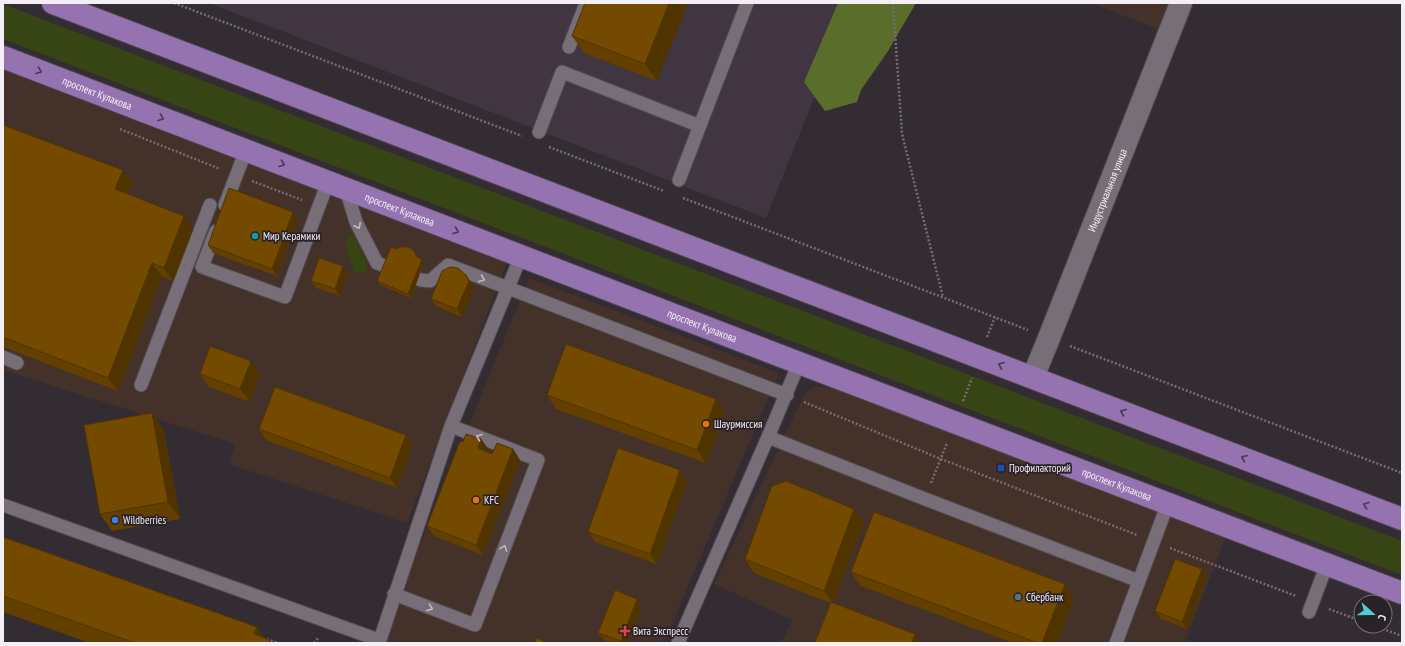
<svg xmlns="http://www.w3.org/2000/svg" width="1405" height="646" font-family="'PT Sans Narrow',sans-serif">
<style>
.commercial{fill:#443129}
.built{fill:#413541}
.green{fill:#374413}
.forest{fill:#5b6d2a}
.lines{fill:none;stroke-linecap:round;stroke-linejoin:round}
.service-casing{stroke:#4f494f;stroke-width:15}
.minor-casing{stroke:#4f494f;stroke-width:24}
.primary-casing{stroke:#4f494f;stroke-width:24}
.path{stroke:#736d73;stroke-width:2.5;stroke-dasharray:2 2;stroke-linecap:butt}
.service{stroke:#776e77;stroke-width:13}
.minor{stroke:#776e77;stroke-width:22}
.primary{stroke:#9473b0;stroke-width:22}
.wall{fill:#634000}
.shaded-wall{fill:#503400}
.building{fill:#734a00;stroke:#503400}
.oneway{stroke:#493a52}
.oneway2{stroke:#c2bbc2}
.culture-dot{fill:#0f9aa8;stroke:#292229;stroke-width:1.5}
.food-dot{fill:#e8710a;stroke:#292229;stroke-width:1.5}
.transit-dot{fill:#1a4fb4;stroke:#292229;stroke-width:1.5}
.shop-dot{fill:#3f7fe0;stroke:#292229;stroke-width:1.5}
.service-dot{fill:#5c6f8a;stroke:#292229;stroke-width:1.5}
.health-dot{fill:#e0444e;stroke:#292229;stroke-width:1.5}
.labels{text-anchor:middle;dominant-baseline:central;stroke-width:3.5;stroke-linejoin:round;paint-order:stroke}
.street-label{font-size:11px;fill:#f4eff4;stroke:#292229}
.poi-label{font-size:11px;fill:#f4eff4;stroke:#292229;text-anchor:start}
</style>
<rect width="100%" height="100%" fill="#332c33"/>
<path class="commercial" d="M1091,3H1168L1158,29Z
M3,67L509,257L407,523L229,464L235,444L3,370Z
M529,278L779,373L664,643H383L391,616Z
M815,387H829L1226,536L1185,643H781L792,620L714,584L805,393Z"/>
<path class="built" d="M209,3H852L766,218Z"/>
<path class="green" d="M3,4L1402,541V575L3,39Z
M350,235H354L368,267L366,272L362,274L354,272L345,246L347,237Z"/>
<path class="forest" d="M838,3H916L888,51L861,90L857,102L825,111L804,82Z"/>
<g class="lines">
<defs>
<path id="service" d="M569,47L586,3
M539,132L562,72L700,126
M679,180L747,3
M346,189L356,222L377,263L421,280L430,281L448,265L787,395
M225,205L246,150
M216,231L202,267L285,297L328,182
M3,357L17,363
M141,385L210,205
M768,437L925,499L1139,581
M3,505L379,640
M394,594L475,625L538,460L451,426
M1309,612L1327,564
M379,643L451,426L521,256
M678,643L768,437L799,363
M1116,643L1168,503"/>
<g id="minor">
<path id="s1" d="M1033,377L1049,338L1181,3"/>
</g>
<g id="primary">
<path d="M53,3L1402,519"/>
<path id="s2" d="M3,57L799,363L1402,593"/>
</g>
</defs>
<use href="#service" class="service-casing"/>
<use href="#minor" class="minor-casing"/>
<use href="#primary" class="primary-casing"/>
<path class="path" d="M174,3L522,136
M893,3L902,134L943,297
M120,129L220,169
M549,147L664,191
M252,181L302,200
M683,198L1028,330
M987,337L995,317
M1070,346L1402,473
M963,401L972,378
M804,402L941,459L1137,535
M931,483L947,443
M1170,548L1296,596
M1329,609L1361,621
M1375,626L1402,636
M267,639L278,643
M314,643L319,637"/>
<use href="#service" class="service"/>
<use href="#minor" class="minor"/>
<use href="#primary" class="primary"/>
</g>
<path class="wall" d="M585,3H688L657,81L584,53L572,36Z
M3,125L132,184L128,194L193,229L173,281L162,276L118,391L3,347Z
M293,212L298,219L277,276L213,253L208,245Z
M414,251L418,257L422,259L424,262L411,298L380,285L377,281Z
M348,273L340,296L316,288L311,281Z
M471,282L474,288L462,317L436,306L431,299Z
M251,361L260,374L250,402L209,387L200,374Z
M547,395L725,412L706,463L556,409Z
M259,429L413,445L397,488L266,440Z
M164,430L180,519L112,531L100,514Z
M481,439L489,450L488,452L492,454L513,449L520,460L483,555L434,536L427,526L463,442Z
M680,470L687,481L657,564L595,542L588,532Z
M854,509L864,522L833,603L915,634L921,643H815L830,603L754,573L745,559Z
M3,537L257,627L264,638L272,643H90L3,612Z
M851,572L1074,598L1057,643H1013L861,586Z
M1207,577L1187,629L1160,618L1155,611Z
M642,606L628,643H611L604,640L598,633Z"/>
<path class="shaded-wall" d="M669,3H688L657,81L645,64Z
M123,170L132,184L125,203L115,189Z
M293,212L298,219L277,276L272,269Z
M184,216L193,229L173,281L164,268Z
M422,259L424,262L411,298L408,294Z
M152,263L162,276L118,391L108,378Z
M343,266L348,273L340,296L335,289Z
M466,275L471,282L474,288L462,317L457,309Z
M251,361L260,374L250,402L240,389Z
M716,399L725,412L706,463L697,450Z
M152,413L164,430L180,519L168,502Z
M406,435L413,445L397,488L390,478Z
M481,439L489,450L485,459L478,448Z
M513,449L520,460L483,555L476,545Z
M680,470L687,481L657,564L650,554Z
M854,509L864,522L833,604L824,591Z
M1202,569L1207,577L1187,629L1182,622Z
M1065,584L1074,598L1057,643H1042Z
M637,599L642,606L628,643H622L621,641Z
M257,627L268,643L254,634Z
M915,634L921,643H912Z"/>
<path class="building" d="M585,3H669L645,64L572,36Z
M3,125L123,170L115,189L184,216L164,268L152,263L108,378L3,337Z
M229,188L293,212L272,269L208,245Z
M391,247L397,249L400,247H409L414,251L417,257L422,259L408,294L377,281Z
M319,258L343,266L335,289L311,281Z
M450,267L458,268L466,275L469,281L457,309L431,299L442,271Z
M566,344L716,399L697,450L547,395Z
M210,346L251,361L240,389L200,374Z
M275,387L406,435L390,478L259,429Z
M152,413L168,502L100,514L84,425Z
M466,434L481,439L478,448L492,454L497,443L513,449L476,545L427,526L460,441L463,442Z
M618,448L680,470L650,554L588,532Z
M786,481L854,509L824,591L745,559L772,486Z
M874,512L1065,584L1042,643H1038L851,572Z
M3,537L257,627L254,634L270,640L268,643H135L3,596Z
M1175,559L1202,569L1182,622L1155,611Z
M615,590L637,599L621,641L598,633Z
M831,602L915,634L912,643H815Z
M537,638L547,643H534Z"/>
<defs><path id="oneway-chevron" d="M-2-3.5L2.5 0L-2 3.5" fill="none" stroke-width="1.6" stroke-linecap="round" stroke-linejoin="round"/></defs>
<g class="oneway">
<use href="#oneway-chevron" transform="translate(39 71) rotate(21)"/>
<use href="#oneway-chevron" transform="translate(161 118) rotate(21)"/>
<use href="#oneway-chevron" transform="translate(282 164) rotate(21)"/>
<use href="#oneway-chevron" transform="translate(456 231) rotate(21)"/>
<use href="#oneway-chevron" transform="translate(1001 365) rotate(-159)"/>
<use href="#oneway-chevron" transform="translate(1123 412) rotate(-159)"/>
<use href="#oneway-chevron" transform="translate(1244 458) rotate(-159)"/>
<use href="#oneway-chevron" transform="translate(1366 505) rotate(-159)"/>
</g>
<g class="oneway2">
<use href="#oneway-chevron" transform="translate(358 226) rotate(64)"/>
<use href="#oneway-chevron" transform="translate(482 279) rotate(22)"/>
<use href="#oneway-chevron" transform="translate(479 437) rotate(-159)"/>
<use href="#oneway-chevron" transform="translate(504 548) rotate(-69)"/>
<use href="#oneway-chevron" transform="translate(430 608) rotate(21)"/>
</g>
<circle class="culture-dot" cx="255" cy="236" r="4"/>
<g class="food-dot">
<circle cx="706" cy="424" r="4"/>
<circle cx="476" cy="500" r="4"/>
</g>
<rect class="transit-dot" x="997" y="464" width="8" height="8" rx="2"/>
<circle class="shop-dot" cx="115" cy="520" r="4"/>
<circle class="service-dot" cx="1018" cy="597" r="4"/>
<path class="health-dot" d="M623 625h4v4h4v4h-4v4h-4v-4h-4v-4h4z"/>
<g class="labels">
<g class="street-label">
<text stroke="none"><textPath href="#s2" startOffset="101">проспект Кулакова</textPath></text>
<text stroke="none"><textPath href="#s1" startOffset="201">Индустриальная улица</textPath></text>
<text stroke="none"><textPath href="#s2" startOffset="425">проспект Кулакова</textPath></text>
<text stroke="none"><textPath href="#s2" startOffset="749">проспект Кулакова</textPath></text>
<text stroke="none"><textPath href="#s2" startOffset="1193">проспект Кулакова</textPath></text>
</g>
<g class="poi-label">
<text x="263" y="236">Мир Керамики</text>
<text x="714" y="424">Шаурмиссия</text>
<text x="1009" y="468">Профилакторий</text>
<text x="484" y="500">KFC</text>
<text x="123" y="520">Wildberries</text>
<text x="1026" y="597">Сбербанк</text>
<text x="633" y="631">Вита Экспресс</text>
</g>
</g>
<rect width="1405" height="646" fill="none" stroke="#f4eff4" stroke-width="8"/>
<g transform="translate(1373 614) rotate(111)"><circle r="19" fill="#292229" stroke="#7a747a"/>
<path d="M0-3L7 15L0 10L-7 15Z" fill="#51ccd3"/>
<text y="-6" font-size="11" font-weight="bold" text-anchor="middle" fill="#f4eff4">С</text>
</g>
</svg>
